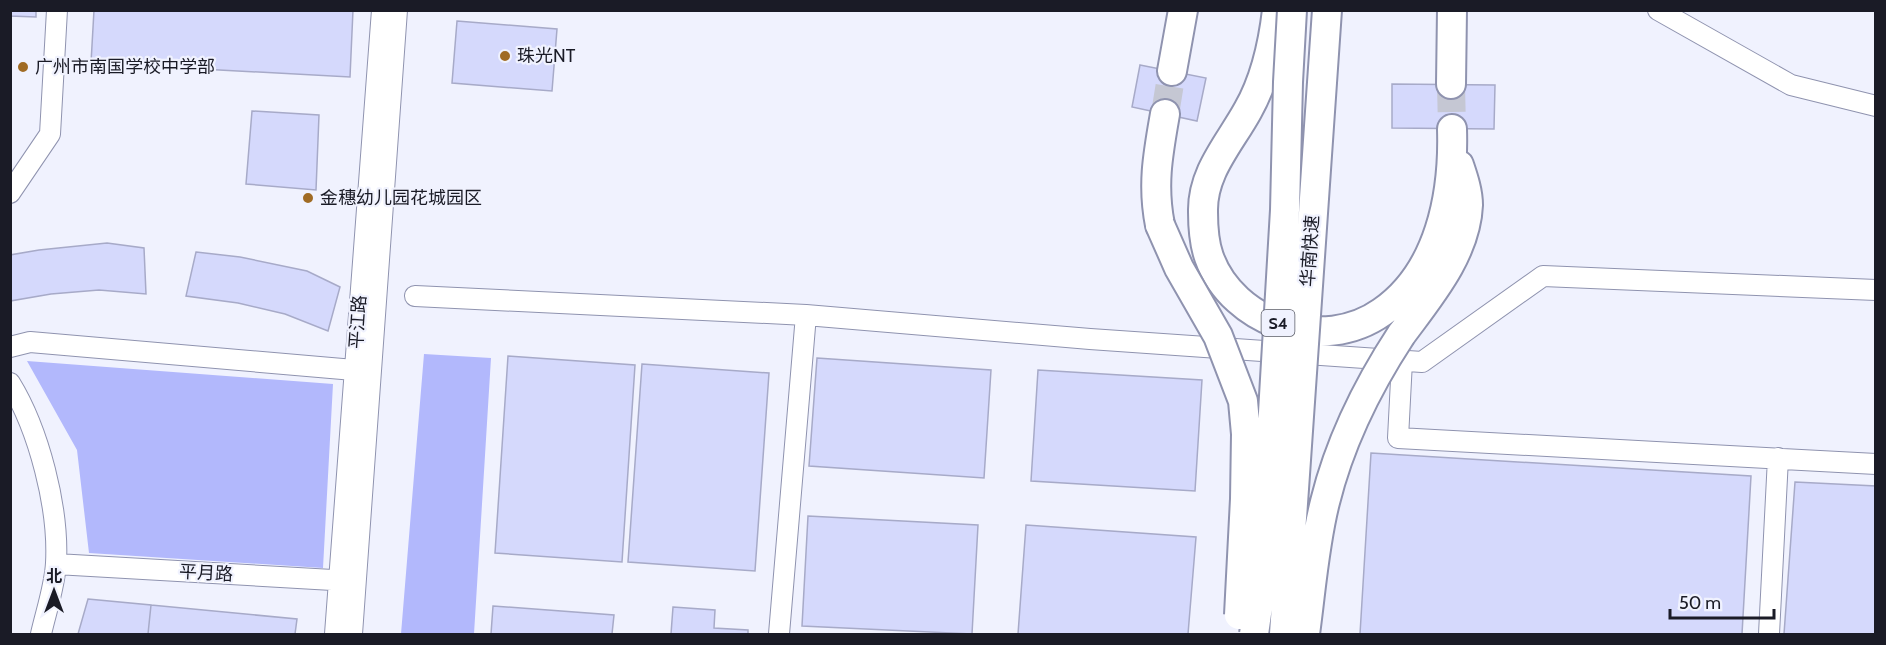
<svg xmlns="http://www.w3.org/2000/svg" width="1886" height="645" font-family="Cabin,'Noto Sans SC',sans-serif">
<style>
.green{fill:#b2b8fc}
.building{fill:#d5d9fc;stroke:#a7aac8;stroke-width:1.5}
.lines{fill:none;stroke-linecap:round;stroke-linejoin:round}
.highway-tunnel{stroke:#c5c7d3;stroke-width:28;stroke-dasharray:28 14;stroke-linecap:butt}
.minor-casing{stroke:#8f93af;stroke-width:22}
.highway-casing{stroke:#8f93af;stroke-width:32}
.minor{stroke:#fff;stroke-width:20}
.highway{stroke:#fff;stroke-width:28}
.highway-bridge-casing{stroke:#8f93af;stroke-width:32;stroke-linecap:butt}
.highway-bridge{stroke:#fff;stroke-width:28}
.poi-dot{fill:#a06b24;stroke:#f0f2fe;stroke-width:2}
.labels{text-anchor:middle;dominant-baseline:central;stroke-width:4.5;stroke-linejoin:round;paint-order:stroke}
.shield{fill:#f0f2fe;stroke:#5a5c67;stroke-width:1.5}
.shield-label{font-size:16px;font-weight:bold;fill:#1a1b26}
.poi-label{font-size:18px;fill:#1a1b26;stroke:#f0f2fe;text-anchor:start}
.street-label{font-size:18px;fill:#1a1b26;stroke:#f0f2fe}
</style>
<rect width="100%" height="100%" fill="#f0f2fe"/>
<path class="green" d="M424,354L491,358L474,634H401Z
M27,361L333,384L323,568L89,553L77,450Z"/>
<path class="building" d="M10,10H36V17L10,16Z
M94,10H353L350,77L91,63Z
M457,21L557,29L552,91L452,83Z
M1140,65L1206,78L1197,121L1132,107Z
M1392,84L1495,85L1494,129L1392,128Z
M252,111L319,115L316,190L246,184Z
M107,243L144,248L146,294L99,290L51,294L10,301V255L39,250Z
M196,252L240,257L307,271L340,287L328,331L285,314L238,303L186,296Z
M508,356L635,365L622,562L495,553Z
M817,358L991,370L984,478L809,466Z
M642,364L769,373L755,571L628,562Z
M1038,370L1202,380L1195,491L1031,481Z
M1371,453L1751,476L1742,634H1360Z
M1795,482L1876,486V634H1784Z
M808,516L978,525L972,634L802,626Z
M1026,525L1196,537L1188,634H1018Z
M88,599L151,605L148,634H78Z
M151,605L297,619L295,634H148Z
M493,606L614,615L612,634H491Z
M673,607L715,610L714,628L748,630V634H671Z"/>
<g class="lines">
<path class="highway-tunnel" d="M1451,84L1452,129
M1165,114L1172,71"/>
<defs>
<path id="minor" d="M1658,10L1791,85L1876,106
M10,193L50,134L57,10
M415,296L806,315L1090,339L1422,362L1543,276L1876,290
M10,347L30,342L354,370
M1402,361L1398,438L1876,464
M10,383C39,430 59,508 56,563C55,585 46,612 41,634
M56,564L350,581
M335,634L382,10
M352,634L397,10
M779,634L806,315
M1769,634L1778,458"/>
<path id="highway" d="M1277,10C1273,45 1265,80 1248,110C1230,143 1202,172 1203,212C1203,226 1204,243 1209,257C1233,324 1323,354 1382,312C1440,272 1454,194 1452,129
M1172,71L1183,10
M1451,84L1452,10
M1160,225C1152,185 1158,154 1165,114
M1401,335C1429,297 1466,254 1468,205C1468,191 1463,177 1459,165"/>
</defs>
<use href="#minor" class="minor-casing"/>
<use href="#highway" class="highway-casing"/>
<use href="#minor" class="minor"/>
<use href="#highway" class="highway"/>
<defs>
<path id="highway-bridge" d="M1160,225L1179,268L1218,336L1243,401L1246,434L1245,499L1239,615
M1254,634L1264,565L1285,210L1288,82L1292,10
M1284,634L1327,10
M1305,634C1311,591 1314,545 1325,502C1340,441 1367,387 1401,335"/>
</defs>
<use href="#highway-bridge" class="highway-bridge-casing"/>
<use href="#highway-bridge" class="highway-bridge"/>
</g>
<g class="poi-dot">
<circle cx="505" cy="56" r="6"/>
<circle cx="23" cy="67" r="6"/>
<circle cx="308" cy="198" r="6"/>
</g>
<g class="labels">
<rect class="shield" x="1261.5" y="310" width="33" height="26" rx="4.5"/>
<g class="shield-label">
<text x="1278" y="323">S4</text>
</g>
<g class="poi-label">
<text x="517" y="56">珠光NT</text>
<text x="35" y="67">广州市南国学校中学部</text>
<text x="320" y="198">金穗幼儿园花城园区</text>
</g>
<g class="street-label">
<text transform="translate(1310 251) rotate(-86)">华南快速</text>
<text transform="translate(358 322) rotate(-86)">平江路</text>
<text transform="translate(206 573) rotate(3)">平月路</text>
</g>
</g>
<rect width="1886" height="645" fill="none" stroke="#1a1b26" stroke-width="24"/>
<g transform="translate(54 591)" stroke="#f0f2fe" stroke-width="4.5" paint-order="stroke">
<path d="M0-4.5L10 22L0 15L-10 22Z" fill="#1a1b26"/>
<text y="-9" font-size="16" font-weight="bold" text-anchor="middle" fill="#1a1b26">北</text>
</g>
<path d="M1670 609v9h104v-9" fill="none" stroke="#1a1b26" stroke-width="3"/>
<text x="1679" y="609" font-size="18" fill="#1a1b26" stroke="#f0f2fe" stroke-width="4.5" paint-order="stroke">50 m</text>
</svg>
